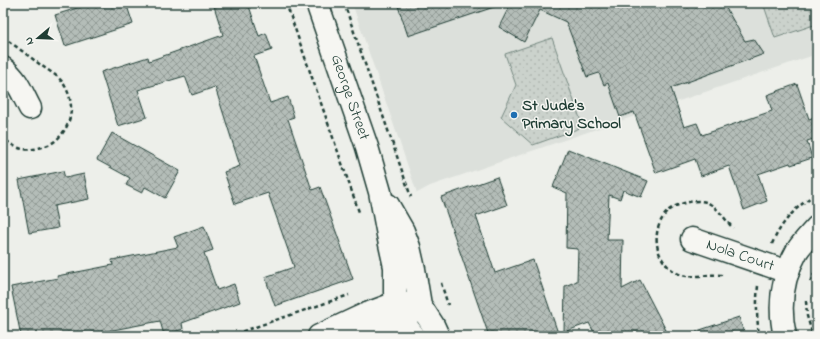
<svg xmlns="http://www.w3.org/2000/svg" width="820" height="339" font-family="'Indie Flower',sans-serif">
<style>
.built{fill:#dce0db}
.park{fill:url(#park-dots);stroke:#758880}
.building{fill:url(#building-cross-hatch);stroke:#1f3d34}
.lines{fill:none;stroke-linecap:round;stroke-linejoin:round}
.minor-casing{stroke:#1f3d34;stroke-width:25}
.path{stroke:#1f3d34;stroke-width:2.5;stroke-dasharray:4 3;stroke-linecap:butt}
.minor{stroke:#f6f6f2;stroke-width:22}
.poi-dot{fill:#1f6fb2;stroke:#f6f6f2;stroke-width:1.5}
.labels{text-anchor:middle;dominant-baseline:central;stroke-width:3;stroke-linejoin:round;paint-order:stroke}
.street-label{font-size:16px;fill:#1f3d34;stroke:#f6f6f2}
.poi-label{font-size:16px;font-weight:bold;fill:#1f3d34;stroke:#f6f6f2;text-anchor:start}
</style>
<defs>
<pattern id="park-dots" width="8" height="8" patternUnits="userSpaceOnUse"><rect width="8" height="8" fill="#cbd2cc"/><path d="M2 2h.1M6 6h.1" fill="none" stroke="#aeb5b0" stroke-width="1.8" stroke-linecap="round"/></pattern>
<pattern id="building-cross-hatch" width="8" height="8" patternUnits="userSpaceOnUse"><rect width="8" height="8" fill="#b4bdb8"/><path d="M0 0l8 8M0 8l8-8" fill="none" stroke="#929b96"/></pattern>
</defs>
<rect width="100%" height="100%" fill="#edefea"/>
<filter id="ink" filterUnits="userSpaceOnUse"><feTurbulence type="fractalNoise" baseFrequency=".025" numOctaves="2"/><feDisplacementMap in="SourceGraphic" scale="8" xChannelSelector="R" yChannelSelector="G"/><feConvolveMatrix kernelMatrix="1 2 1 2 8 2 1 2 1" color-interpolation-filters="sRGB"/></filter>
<g filter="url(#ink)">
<path class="built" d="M352,3H817V54L520,155L430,186L417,193Z"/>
<path class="park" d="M763,3H817V24L775,38Z
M552,38L583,127L533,145L501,117L516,85L505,54Z"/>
<path class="building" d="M93,3H126L133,24L65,46L55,15Z
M213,3H248L259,36L266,33L272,50L254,56L270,103L288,97L294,117L288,119L312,190L320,187L353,279L275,306L265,277L294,267L268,193L235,204L224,172L240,166L215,87L192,95L185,76L138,90L147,117L118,126L101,72L148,57L149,61L223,35Z
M397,3H496L497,6L408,36Z
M511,3H723L745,41L754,39L764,54L671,88L684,127L697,123L702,135L772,111L767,95L797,84L809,119L817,116V138L807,141L812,158L791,165L790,163L758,174L767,201L744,210L729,166L701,176L695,159L656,173L634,112L620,117L608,83L604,85L599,73L587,77L566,22L540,10L524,42L499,27Z
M112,133L180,171L165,198L145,187L142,193L126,185L130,178L97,160Z
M568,149L648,181L641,197L623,190L620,199L609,195L607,240H623L622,289L640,280L669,336H596L589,323L564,332L565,286L577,281L578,249L566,248L567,193L553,187Z
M63,171L65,178L84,174L89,199L54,206L58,228L29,233L19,180Z
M497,177L507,205L476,216L495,273L533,260L559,336H489L441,197Z
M204,226L213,250L204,253L217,290L234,284L240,302L182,323L183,329L164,335L160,321L92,334V336H21L11,287L58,278L57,276L113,265L112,260L178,247L174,237Z
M739,317L745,336H691V333Z"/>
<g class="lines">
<defs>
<g id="minor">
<path id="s1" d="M317,3L367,147L380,192L388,235L395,267V292L396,303L398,312L402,320L414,336"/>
<path d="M3,68C18,80 21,91 30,108"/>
<path d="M388,205L403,231L409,247L414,269L420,305L433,325L438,336"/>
<path id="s2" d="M692,239L788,272"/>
<path d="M319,336L364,315L396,303L411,304"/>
<path d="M346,336L370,331L402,320L413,311"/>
<path d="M785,336C778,306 782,278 797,251C802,243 810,235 817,227"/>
</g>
</defs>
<use href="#minor" class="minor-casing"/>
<path class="path" d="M286,3L359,212
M344,3L411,197
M3,37C17,47 31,58 45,68C51,72 59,77 63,83C76,102 73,126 55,141C50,145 45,146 39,148C24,152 13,148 3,137
M772,244C782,221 796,207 817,193
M722,275C707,273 691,280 677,273C653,260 650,228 669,210C674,206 683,203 689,202C695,201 704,200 710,204C720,210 725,220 733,228
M810,282L817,269
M441,283L448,305
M758,286C756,303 757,319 759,336
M806,301L807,316L813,336
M229,336L349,295"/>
<use href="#minor" class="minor"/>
</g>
</g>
<circle class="poi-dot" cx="514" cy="115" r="4"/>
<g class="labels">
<g class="street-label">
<text stroke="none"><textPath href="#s1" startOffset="100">George Street</textPath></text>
<text stroke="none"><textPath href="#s2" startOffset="51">Nola Court</textPath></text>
</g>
<g class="poi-label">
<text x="522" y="106">St Jude's<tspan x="522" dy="18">Primary School</tspan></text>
</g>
</g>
<rect width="820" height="339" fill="none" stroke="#f6f6f2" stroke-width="16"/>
<rect x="8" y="8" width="804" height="323" fill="none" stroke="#1f3d34" stroke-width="1.5" filter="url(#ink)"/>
<g transform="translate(38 38) rotate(251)" stroke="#f6f6f2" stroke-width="3" paint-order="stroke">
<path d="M0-3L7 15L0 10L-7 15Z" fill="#1f3d34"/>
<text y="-6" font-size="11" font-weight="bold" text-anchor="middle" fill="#1f3d34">N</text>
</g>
</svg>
